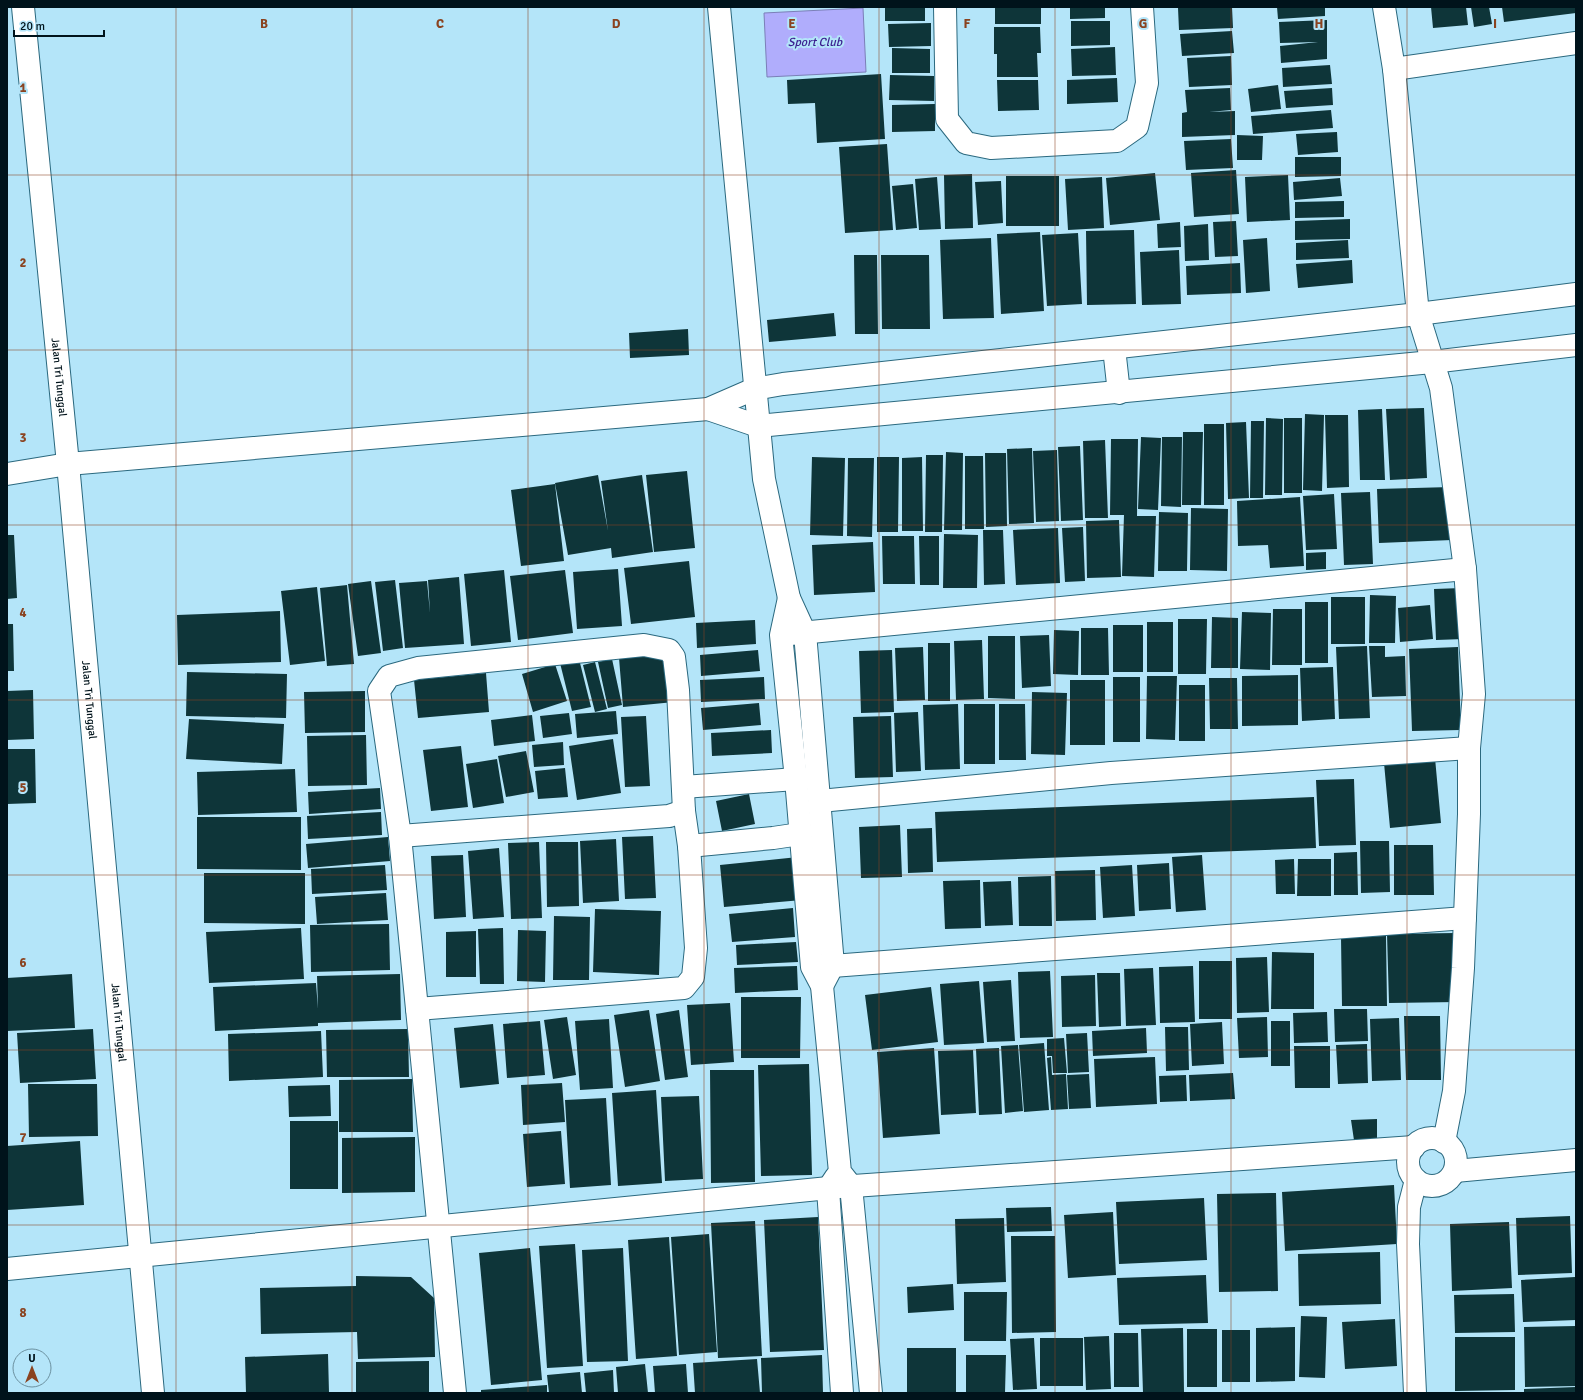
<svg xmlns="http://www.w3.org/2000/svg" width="1583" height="1400" font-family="Signika,sans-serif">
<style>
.water{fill:#b0adfc;stroke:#7b7fb8}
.building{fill:#0e3539}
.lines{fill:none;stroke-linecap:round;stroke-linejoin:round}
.minor-casing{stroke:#2b697f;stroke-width:24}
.minor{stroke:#fff;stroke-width:22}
.grid{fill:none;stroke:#8a4320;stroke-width:1;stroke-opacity:0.55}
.labels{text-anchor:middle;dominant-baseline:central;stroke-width:4;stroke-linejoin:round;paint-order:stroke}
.street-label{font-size:11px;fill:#00131b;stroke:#b4e5f9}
.water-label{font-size:12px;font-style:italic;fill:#3c2090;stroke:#b4e5f9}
.grid-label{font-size:13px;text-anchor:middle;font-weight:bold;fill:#8a4320;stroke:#b4e5f9;stroke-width:4;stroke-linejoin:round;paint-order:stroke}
</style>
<rect width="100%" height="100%" fill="#b4e5f9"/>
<path class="water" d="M863,8L866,72L767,77L764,13Z"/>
<path class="building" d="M885,7H925V21H885Z
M995,7H1041V24H995Z
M1070,7H1105V18L1070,19Z
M1232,7L1233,28L1179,30L1178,8Z
M1277,7H1325V16L1278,19Z
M1431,7H1466L1468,25L1433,28Z
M1471,7H1489L1492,24L1474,27Z
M1502,7H1576V13L1504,22Z
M1327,20V59L1281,63L1280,46L1318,42L1280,43L1279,22Z
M1071,21H1110V45L1071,46Z
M931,23V46L889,47L888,24Z
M994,27H1040L1041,53H1037L1038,77H997V54H994Z
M1232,31L1234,53L1182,56L1180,34Z
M1115,47L1116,75L1072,76L1071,49Z
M892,48L930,49V73H892Z
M1231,56L1232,85L1189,87L1187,58Z
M1330,65L1332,84L1283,87L1282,68Z
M881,74L885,139L817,143L815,103L788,104L787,80Z
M890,75L934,76V101L889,100Z
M1117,78L1118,102L1067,104V80Z
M997,80H1038L1039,110L998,111Z
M1278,85L1281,109L1251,112L1248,89Z
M1230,88L1231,110L1209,112L1235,111V135L1182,137V113L1187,112L1185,90Z
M1332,88L1333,105L1286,108L1284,91Z
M935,104V131L892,132V105Z
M1331,110L1333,128L1253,134L1251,116Z
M1337,132L1338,152L1298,155L1296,134Z
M1237,135L1263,136L1262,160H1237Z
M1231,139L1233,168L1186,170L1184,141Z
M887,144L893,230L845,233L839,147Z
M1295,157H1341V176L1295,177Z
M1236,170L1239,214L1194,217L1191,173Z
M1155,173L1160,220L1110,225L1106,178Z
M972,174L973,228L945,229L944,175Z
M1288,175L1290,220L1247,222L1245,177Z
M1006,176H1059V226H1006Z
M937,177L941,229L919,230L915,179Z
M1102,177L1104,228L1068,230L1065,179Z
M1340,178L1342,196L1294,200L1293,182Z
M1001,181L1003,223L978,225L975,182Z
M913,184L917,228L896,230L892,186Z
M1344,201V217L1295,218V202Z
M1350,219V239L1295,240V221Z
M1236,221L1238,256L1215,257L1213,222Z
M1180,222L1181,247L1158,248L1157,224Z
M1208,224L1209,260L1185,261L1184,226Z
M1134,230L1136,304L1087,305L1086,231Z
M1040,232L1044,311L1001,314L997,234Z
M1078,233L1082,304L1047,306L1042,235Z
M991,238L994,318L943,319L940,240Z
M1267,238L1270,291L1246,293L1243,240Z
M1348,240L1349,258L1296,260V243Z
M1179,250L1181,304L1142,305L1140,252Z
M854,255H877L878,334H855Z
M881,255H929L930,329H882Z
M1352,260L1353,283L1298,288L1296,264Z
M1240,263L1241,293L1187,295L1186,266Z
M834,313L836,336L769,342L767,320Z
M688,329L689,355L630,358L629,333Z
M1424,408L1427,478L1390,480L1386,409Z
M1382,409L1385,480H1360L1358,410Z
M1305,414L1324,415L1322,491L1303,490Z
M1325,415H1348L1349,487L1327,488Z
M1266,418L1283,419L1282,495H1265Z
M1284,418H1302V493H1284Z
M1251,421H1264L1263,498H1250Z
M1246,422L1249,498L1228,499L1226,423Z
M1204,424H1224V505H1204Z
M1183,432H1203L1201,505H1182Z
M1141,437L1161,438L1158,510L1138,509Z
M1162,437H1182L1181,507L1161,506Z
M1111,439H1138L1137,516H1156L1154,577L1122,576L1124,515H1110Z
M1105,440L1108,518H1085L1083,441Z
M1080,446L1083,520L1061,521L1058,447Z
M1032,448L1034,523L1009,524L1007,449Z
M1057,450L1059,521L1036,522L1033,451Z
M946,452L963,453L962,530H944Z
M985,453H1006L1007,526L986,527Z
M926,455H943L942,532H925Z
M965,456H983L984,529H965Z
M812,457L845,458L843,536L810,535Z
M877,457H899L898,532H877Z
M922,457L923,531H902V458Z
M848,458H874L872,537L847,536Z
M687,471L695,548L654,552L646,475Z
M598,475L608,531L601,481L642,475L653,552L612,558L611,548L568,555L555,483Z
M555,484L564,561L521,566L511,490Z
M1451,487L1452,540L1379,543L1377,489Z
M1370,492L1373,564L1344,565L1341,493Z
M1334,494L1337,549L1306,550L1303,496Z
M1300,497L1304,566L1270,568L1268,545L1238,546L1237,501Z
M1191,508L1228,509L1227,571L1190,570Z
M1159,512L1188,513L1187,571H1158Z
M1119,520L1121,577L1087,578L1086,521Z
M1083,527L1085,581L1065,582L1062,528Z
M1058,528L1060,583L1016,585L1013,530Z
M983,530H1003L1005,584L984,585Z
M944,534L978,535L977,588H943Z
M7,535H14L17,598L7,599Z
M882,536H914L915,584H883Z
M919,536H939V585H920Z
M873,542L875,592L814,595L812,545Z
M1326,552V569L1306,570V553Z
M689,561L695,617L631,624L624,568Z
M618,569L622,626L577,629L573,572Z
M504,570L511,642L471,646L464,574Z
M565,570L573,633L518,640L510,576Z
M459,577L464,644L405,648L399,583L427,581L430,613L428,580Z
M395,580L403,648L383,651L375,582Z
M371,581L381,653L358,656L348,584Z
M347,585L354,664L327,666L320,588Z
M317,587L325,661L290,665L281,591Z
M1462,588L1464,639L1436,640L1434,589Z
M1370,595L1396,596L1395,643H1369Z
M1331,597H1365V644H1331Z
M1305,602H1328V663H1305Z
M1430,605L1433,639L1400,642L1398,608Z
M1273,609H1302V665H1272Z
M280,611L281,662L178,665L177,615Z
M1242,612L1271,613L1270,670L1240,669Z
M1212,617L1238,618V668H1211Z
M1178,619H1207L1206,674H1178Z
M755,620L756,644L697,648L696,623Z
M1147,622H1173V672H1147Z
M7,624H13L14,671H7Z
M1113,625H1143V672H1113Z
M1081,628H1108L1109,675H1081Z
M1054,630L1079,631L1078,675L1053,674Z
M1049,635L1051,686L1022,688L1020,636Z
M988,636H1015V699L988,698Z
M982,640L984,699L956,700L954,641Z
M928,643H950V701H928Z
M1367,646L1370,718L1339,719L1336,647Z
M1369,646H1385V657L1405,656L1406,696L1372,697Z
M923,647L925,700L897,701L895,648Z
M1458,647L1461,730L1412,731L1409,649Z
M758,650L760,671L701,676L700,655Z
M892,650L894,712L861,713L859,651Z
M670,654L674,702L623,707L619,658Z
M579,659L591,707L572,711L560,663Z
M612,659L622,705L608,708L598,662Z
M595,662L607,709L595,712L583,665Z
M555,664L567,701L533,712L522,674Z
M1333,667L1335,719L1302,721L1300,668Z
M187,672L287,674L286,718L186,716Z
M486,673L489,712L418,718L414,680Z
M1298,675V725L1242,726V676Z
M1147,676H1177L1175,740L1146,739Z
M764,677L765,699L701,702L700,680Z
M1113,677H1140V742H1113Z
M1209,678H1237L1238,729H1210Z
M1070,680H1105V745H1070Z
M1179,685H1205V741H1179Z
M33,690L34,739L7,740V691Z
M365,691V732L305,733L304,692Z
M1032,692L1067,693L1065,755L1031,754Z
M759,703L761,725L703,730L701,708Z
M958,704L960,769L925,770L923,705Z
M964,704H995V764H964Z
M999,704H1025L1026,760H999Z
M616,711L618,734L577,738L575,714Z
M918,712L921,771L896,772L894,713Z
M569,713L572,734L543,738L540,716Z
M532,715L535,741L494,746L491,720Z
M646,716L650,786L625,787L621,717Z
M891,716L893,777L855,778L853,717Z
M189,719L284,724L282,764L186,759Z
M771,730L772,753L712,756L711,733Z
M366,735L367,785L308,786L307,736Z
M613,739L621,793L577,800L569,746Z
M563,742L564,765L534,767L532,745Z
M461,746L468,807L431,811L423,750Z
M7,749H35L36,803L7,804Z
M526,751L534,792L506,797L498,756Z
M1435,758L1441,823L1390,828L1384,763Z
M497,759L504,803L473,808L466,764Z
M565,768L568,797L538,799L535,771Z
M295,769L297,812L198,815L197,772Z
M1354,779L1356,845L1319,846L1316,780Z
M380,788L381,809L309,814L308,792Z
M749,794L755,824L722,831L716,801Z
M1314,797L1316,848L937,862L935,812Z
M381,812L382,835L308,839L307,816Z
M197,817H301V870L197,869Z
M900,825L902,877L861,878L859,827Z
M932,828L933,872L908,873L907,829Z
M653,836L656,898L625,899L622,837Z
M388,837L390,861L308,868L306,844Z
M616,839L619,901L583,903L580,841Z
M1360,841H1389L1390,892L1361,893Z
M539,842L542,918L511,919L508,843Z
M546,842H578L579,906L547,907Z
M1394,845H1433L1434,895H1394Z
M499,848L504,917L473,919L468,851Z
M1357,852L1358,895H1334V853Z
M463,855L466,917L434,919L431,856Z
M1202,855L1206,910L1176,912L1172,857Z
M798,857L802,900L724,907L720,865Z
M1294,859L1295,894H1276L1275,860Z
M1298,859H1331V896H1297Z
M1169,863L1171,909L1139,911L1137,865Z
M385,865L387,890L312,894L311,869Z
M1132,865L1135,916L1103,918L1100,867Z
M1095,870L1096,920L1056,921L1055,871Z
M204,873H305V924L204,923Z
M1051,876L1052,926H1019L1018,877Z
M980,880L981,928L945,929L943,881Z
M1011,881L1013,925L985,926L983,882Z
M386,893L388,920L317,924L315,897Z
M793,908L795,937L732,942L729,914Z
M595,909L661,911L659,975L593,972Z
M554,916L590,917L589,980H553Z
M389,924L390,970L311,972L310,925Z
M301,928L304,979L209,983L206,932Z
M503,928L504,984H480L478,929Z
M518,930L546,931L545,982L517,981Z
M476,931V977H446V932Z
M1456,933L1457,1002L1389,1003L1387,934Z
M1386,936L1387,1006H1342L1341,937Z
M796,942L798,962L737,965L736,945Z
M1272,952L1314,953V1009H1271Z
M1267,957L1269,1012L1237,1013L1236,958Z
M1199,961H1232V1019H1199Z
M797,966L798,990L735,993L734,968Z
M1193,966L1195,1022L1160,1023L1159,967Z
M1153,968L1156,1025L1126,1026L1124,969Z
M1050,971L1053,1037L1020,1038L1018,972Z
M1097,973H1120L1121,1026L1099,1027Z
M72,974L75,1028L7,1031V978Z
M400,974L401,1020L318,1023V1026L215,1031L213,987L316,983L318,1009L317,976Z
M1095,975L1096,1026L1062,1027L1061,976Z
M1011,980L1015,1041L987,1042L983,982Z
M979,981L984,1043L944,1045L940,984Z
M931,987L938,1042L872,1050L865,995Z
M741,997H801L800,1058H741Z
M730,1003L734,1062L691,1065L687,1005Z
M1334,1009H1367L1368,1041L1335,1042Z
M649,1010L660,1081L625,1087L614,1015Z
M679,1010L688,1077L665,1080L656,1014Z
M1327,1012L1328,1042L1294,1043L1293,1013Z
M1404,1016H1440L1441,1080H1406Z
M567,1017L576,1075L553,1079L544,1020Z
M1267,1017L1268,1057L1239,1058L1237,1018Z
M1399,1018L1401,1080L1372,1081L1370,1019Z
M609,1019L613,1088L580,1090L575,1021Z
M540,1021L545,1075L507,1078L503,1024Z
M1271,1021H1290V1066H1271Z
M1222,1022L1224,1064L1192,1066L1190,1024Z
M493,1024L499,1084L460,1088L454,1028Z
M1165,1027H1188L1189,1070L1166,1071Z
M1146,1028L1147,1053L1093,1056L1092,1031Z
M93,1029L96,1079L20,1083L17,1033Z
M408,1029L409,1077H327L326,1030Z
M321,1031L323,1077L229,1081L228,1034Z
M1087,1033L1089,1072L1068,1073L1066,1034Z
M1064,1038L1067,1073H1053L1052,1056H1047V1039Z
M1044,1043L1049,1110L1024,1112L1019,1045Z
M1367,1044L1368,1083L1338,1084L1336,1045Z
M1018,1045L1023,1111L1005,1113L1001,1046Z
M1294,1046H1330V1088H1295Z
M934,1048L940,1134L883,1138L877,1052Z
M999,1048L1002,1114L979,1115L976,1049Z
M973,1050L976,1113L941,1115L938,1051Z
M1051,1057L1052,1075L1066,1074L1068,1109L1051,1110L1047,1058Z
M1155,1057L1157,1104L1096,1107L1094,1059Z
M809,1064L812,1175L761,1176L758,1065Z
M710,1070H754L755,1182L711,1183Z
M1233,1073L1235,1099L1190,1101L1189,1075Z
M1089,1074L1091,1108L1069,1109L1067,1075Z
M1186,1075L1187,1101L1160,1102L1159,1076Z
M412,1079L413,1132H339V1080Z
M562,1083L565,1122L523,1125L521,1085Z
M28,1084H97L98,1136L29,1137Z
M330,1085L331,1116L289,1117L288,1086Z
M656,1090L662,1183L618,1186L612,1093Z
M699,1096L703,1179L665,1181L661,1097Z
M606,1098L611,1185L570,1188L565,1100Z
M1377,1119V1146L1355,1147L1351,1120Z
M290,1121H338V1189H290Z
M561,1131L565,1184L527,1187L523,1134Z
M415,1137V1192L342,1193V1138Z
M80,1141L84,1205L7,1210V1146Z
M1394,1185L1397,1244L1285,1251L1282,1192Z
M1276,1193L1278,1291L1219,1292L1217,1194Z
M1204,1198L1207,1260L1119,1264L1116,1202Z
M1051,1207L1052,1231L1007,1232L1006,1208Z
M1113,1212L1116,1275L1068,1278L1064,1215Z
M1570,1216L1572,1273L1518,1275L1516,1218Z
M818,1217L824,1350L770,1352L764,1220Z
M1004,1218L1006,1282L957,1284L955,1219Z
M755,1221L762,1356L718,1358L711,1223Z
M1509,1222L1512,1288L1452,1291L1450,1224Z
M709,1234L717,1352L679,1355L671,1237Z
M1011,1236H1055L1056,1332L1012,1333Z
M669,1237L677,1356L636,1359L628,1240Z
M575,1244L583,1366L547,1368L539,1246Z
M530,1248L542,1380L491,1385L479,1253Z
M623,1248L628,1361L587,1362L582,1250Z
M1380,1252L1381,1304L1299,1306L1298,1254Z
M1206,1275L1208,1323L1119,1325L1117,1278Z
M356,1276L411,1277L434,1298L435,1357L358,1359L357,1332L261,1334L260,1288L356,1286Z
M1575,1277L1576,1320L1523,1322L1521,1280Z
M953,1284L954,1310L908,1313L907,1287Z
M964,1292H1007L1006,1341H964Z
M1514,1294L1515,1332L1455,1333L1454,1295Z
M1301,1316L1327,1317L1325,1378L1299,1377Z
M1395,1319L1397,1366L1345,1369L1342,1322Z
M1576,1326V1386L1525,1387L1524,1327Z
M1295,1327V1381L1256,1382V1328Z
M1183,1328L1184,1392L1143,1393L1141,1329Z
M1187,1329H1217V1387H1187Z
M1222,1330H1250V1382H1222Z
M1114,1333H1138L1139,1387H1114Z
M1109,1336L1111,1389L1086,1390L1084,1337Z
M1455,1337H1515V1390L1455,1391Z
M1034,1338L1037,1389L1013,1390L1010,1339Z
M1040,1338H1083V1386H1040Z
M907,1348H956V1393H907Z
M328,1354L329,1393H246L245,1357Z
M822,1355L823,1393H762L761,1358Z
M966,1355H1006L1005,1393H966Z
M757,1359L760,1393H695L693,1363Z
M429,1361V1393H356V1362Z
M645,1364L648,1393H618L616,1367Z
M686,1364L688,1393H655L653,1366Z
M613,1370L614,1393H586L584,1373Z
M580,1372L582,1393H549L547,1375Z
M547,1385V1393H481V1390Z
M1576,1387V1393H1524V1389Z"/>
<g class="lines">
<defs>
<g id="minor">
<path id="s1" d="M23,7L68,464L153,1393"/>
<path d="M719,7L764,479L789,598L805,633L833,965L822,986"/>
<path d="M945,7L947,119L966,143L991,148L1117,141L1137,127L1147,83L1142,7"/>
<path d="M1384,7L1394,69L1418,314L1441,388L1465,569L1474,694L1469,748V814L1463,968L1454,1091L1444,1142"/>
<path d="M1394,69L1576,43"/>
<path d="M1114,348L1119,393"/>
<path d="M708,409L758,426L1432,362L1576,345"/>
<path d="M7,474L68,464L708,409L754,389L783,384L1418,314L1576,294"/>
<path d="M789,598L781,635L796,779L812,967L822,986L840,1172L851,1186L871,1393"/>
<path d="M790,634L1465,569"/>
<path d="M644,645L669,650L674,657L678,690L684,811L689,846L696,948L693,977L684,988L417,1009L400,836L379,691L389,676L418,668Z"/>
<path d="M683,787L796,779"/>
<path d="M820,801L1111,773L1469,748"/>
<path d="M400,836L669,816L684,811"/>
<path d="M689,846L773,838L800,834"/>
<path d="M819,967L1465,918"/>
<path d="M417,1009L455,1393"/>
<circle cx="1432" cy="1162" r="24"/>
<path d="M1455,1171L1576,1160"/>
<path d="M836,1177L828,1189L842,1393"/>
<path d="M7,1269L839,1187L1414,1147"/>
<path d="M1415,1393L1408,1244L1409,1207L1416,1180"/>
</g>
</defs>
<use href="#minor" class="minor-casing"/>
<use href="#minor" class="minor"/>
</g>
<path class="grid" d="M176,7V1393M352,7V1393M528,7V1393M704,7V1393M879,7V1393M1055,7V1393M1231,7V1393M1407,7V1393M7,175H1576M7,350H1576M7,525H1576M7,700H1576M7,875H1576M7,1050H1576M7,1225H1576"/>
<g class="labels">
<g class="street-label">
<text stroke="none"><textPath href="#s1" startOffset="372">Jalan Tri Tunggal</textPath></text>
<text stroke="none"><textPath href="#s1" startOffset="696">Jalan Tri Tunggal</textPath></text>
<text stroke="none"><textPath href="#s1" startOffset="1020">Jalan Tri Tunggal</textPath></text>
</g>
<g class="water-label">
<text x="815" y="42">Sport Club</text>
</g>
</g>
<g class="grid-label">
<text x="264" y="28">B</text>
<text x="440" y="28">C</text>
<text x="616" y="28">D</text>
<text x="792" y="28">E</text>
<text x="967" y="28">F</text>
<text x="1143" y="28">G</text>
<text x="1319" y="28">H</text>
<text x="1495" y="28">I</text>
<text x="23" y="92">1</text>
<text x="23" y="267">2</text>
<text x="23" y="442">3</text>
<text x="23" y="617">4</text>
<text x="23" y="792">5</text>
<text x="23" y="967">6</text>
<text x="23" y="1142">7</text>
<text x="23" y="1317">8</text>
</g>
<rect width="1583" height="1400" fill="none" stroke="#00131b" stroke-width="16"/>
<g transform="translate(32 1368)"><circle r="19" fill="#b4e5f9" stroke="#6c91a0"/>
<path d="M0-3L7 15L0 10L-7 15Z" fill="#8a4320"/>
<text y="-6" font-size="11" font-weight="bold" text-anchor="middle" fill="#00131b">U</text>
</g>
<path d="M14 30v6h90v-6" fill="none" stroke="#00131b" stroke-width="2"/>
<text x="20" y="30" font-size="12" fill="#00131b" stroke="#b4e5f9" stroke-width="3" paint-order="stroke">20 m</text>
</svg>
